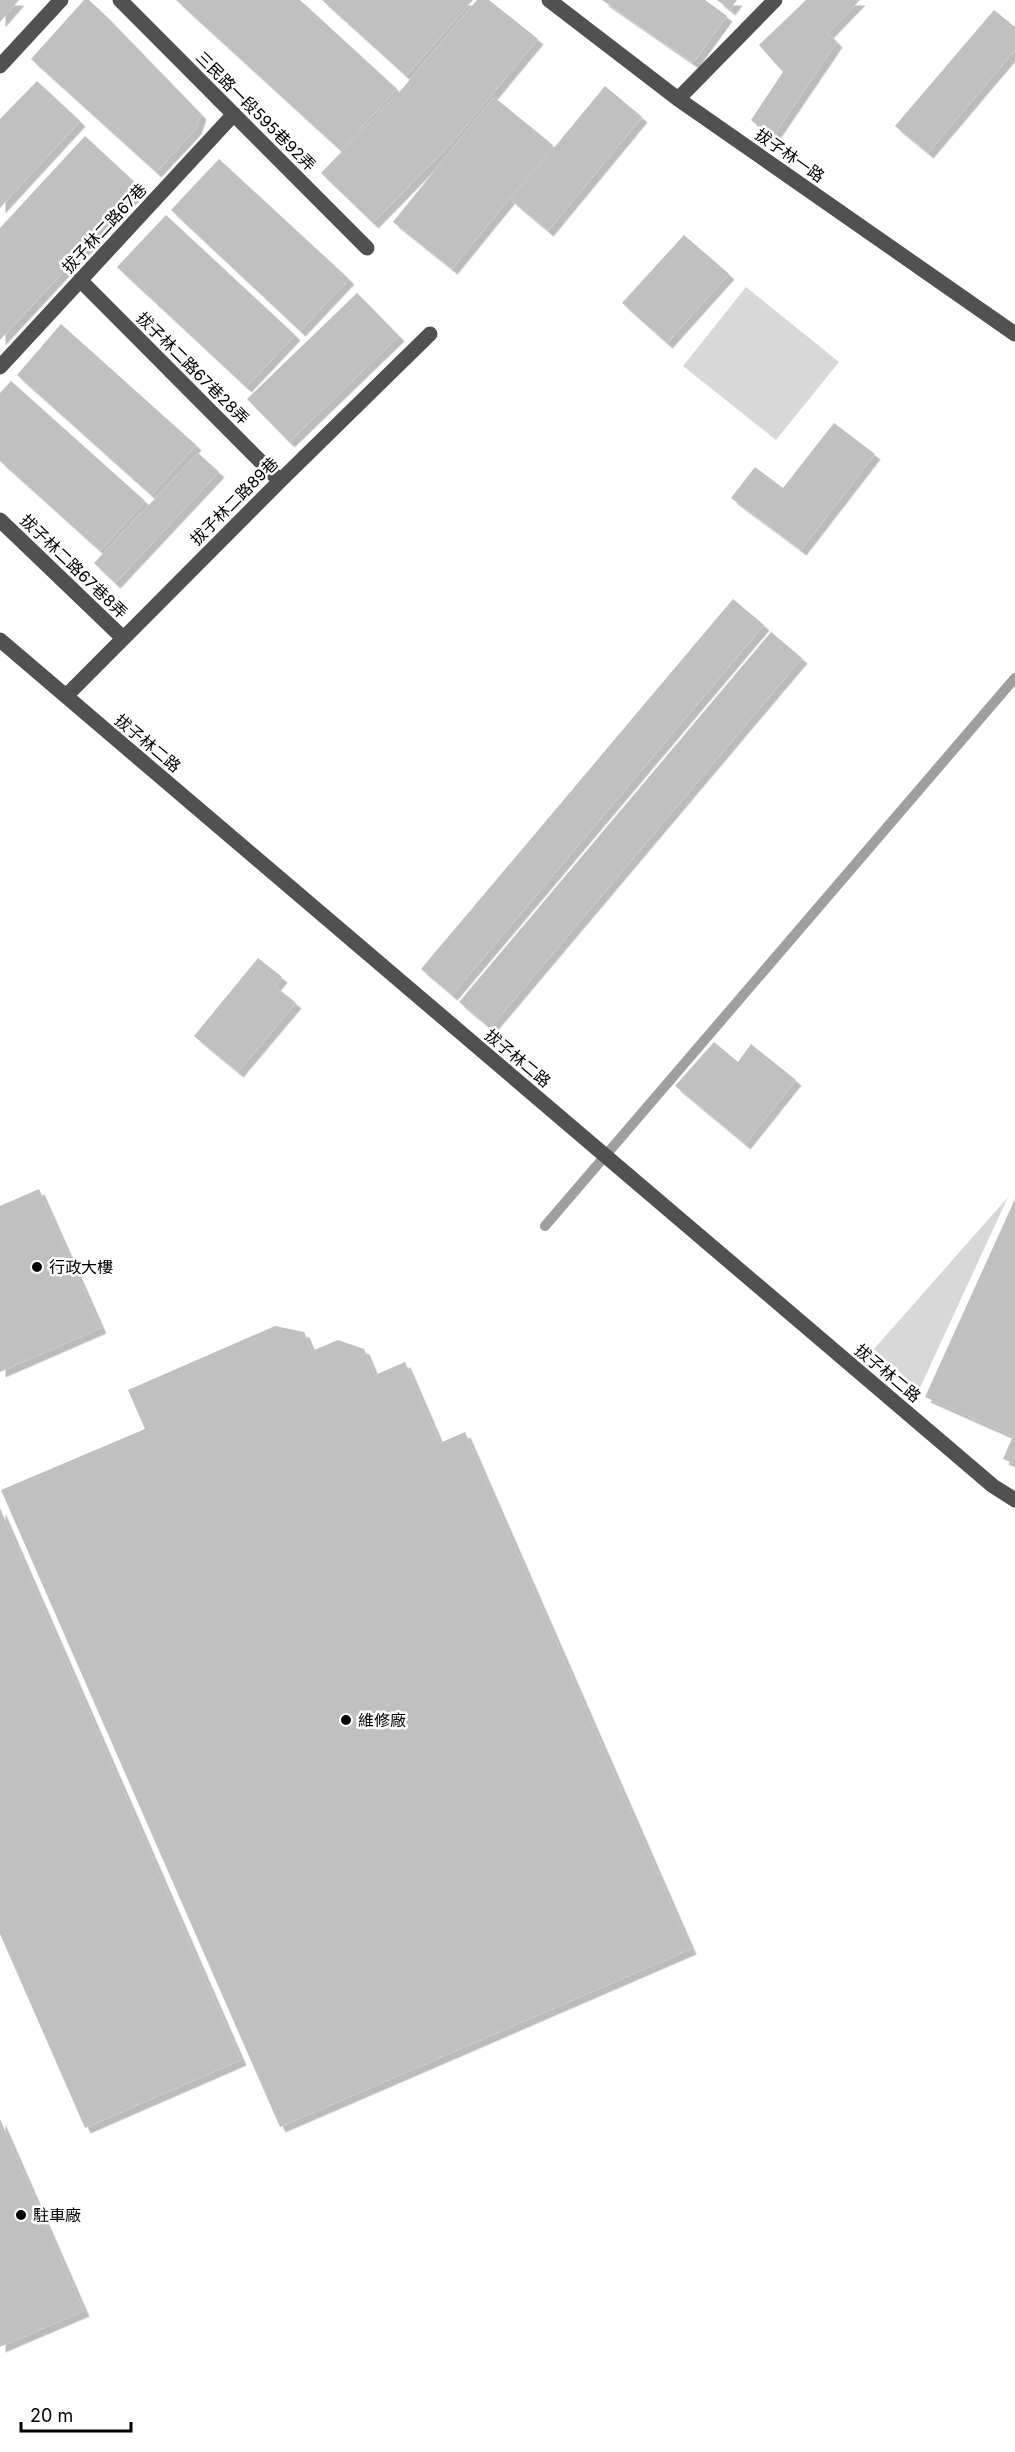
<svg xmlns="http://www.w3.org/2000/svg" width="1015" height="2452" font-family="Inter,'Noto Sans TC',sans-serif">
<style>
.green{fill:#d8d8d8}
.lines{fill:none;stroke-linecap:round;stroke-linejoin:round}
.stream{stroke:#9f9f9f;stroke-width:10}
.building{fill:#c0c0c0;filter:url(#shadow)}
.minor{stroke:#515151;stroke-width:15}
.poi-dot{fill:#000;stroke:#fff;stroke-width:2}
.labels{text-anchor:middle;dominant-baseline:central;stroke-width:5;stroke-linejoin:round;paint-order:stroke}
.street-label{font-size:16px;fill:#000;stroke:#fff}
.poi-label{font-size:16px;fill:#000;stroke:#fff;text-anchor:start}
</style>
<defs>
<filter id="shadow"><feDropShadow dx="5.5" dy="5.5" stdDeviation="0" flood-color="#0004"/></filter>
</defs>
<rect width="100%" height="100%" fill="#fff"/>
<path class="green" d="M746,287L839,362L776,440L683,366Z
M1008,1197L919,1390L874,1349Z"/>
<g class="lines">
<path class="stream" d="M545,1226L1015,678"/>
</g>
<path class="building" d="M0,0H19L0,22Z
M84,0H89L107,17L201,114L196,129L156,172L31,59Z
M176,0H300L397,89L340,150Z
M322,0H473L406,76Z
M477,0H489L538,39L455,139L373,223L321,173L402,89Z
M602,0H705L727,16L693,63Z
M717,0H737L730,10Z
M806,0H860L828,33L837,42L772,138L751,120L783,72L759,45Z
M994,10L1015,27V50L928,153L895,126Z
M37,81L80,121L0,208V119Z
M605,86L642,117L548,231L511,200Z
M494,97L553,145L452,269L393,222Z
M85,136L141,188L0,340V228Z
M219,159L349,279L300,331L171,210Z
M166,215L295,335L246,387L117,267Z
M684,235L729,274L667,343L622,303Z
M357,293L399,336L289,442L247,399Z
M61,324L196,445L151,495L17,375Z
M11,381L145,501L100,551L0,461V393Z
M834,423L875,454L801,550L731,498L755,467L783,488Z
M198,453L219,472L115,583L94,563Z
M733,599L764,625L452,995L421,969Z
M771,632L802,658L490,1028L459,1002Z
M258,958L282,977L275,986L296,1003L238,1072L194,1036Z
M714,1042L738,1062L751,1044L796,1080L745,1144L675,1086Z
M39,1189L101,1328L0,1372V1206Z
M1015,1199V1464L1003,1459L1013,1436L925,1397Z
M275,1326L304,1332L312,1351L338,1340L364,1349L375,1375L405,1362L440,1443L465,1432L691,1949L280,2127L1,1490L145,1429L128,1390Z
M0,1508L241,2060L85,2128L0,1934Z
M0,2119L84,2311L0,2347Z"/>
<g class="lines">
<path class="minor" d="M120,0L367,248
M549,0L678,99L1015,334
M0,66L61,0
M678,99L775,0
M80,280L280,481
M0,367L234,114
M0,520L123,638
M0,640L993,1486L1015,1500
M66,696L280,481L430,334"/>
</g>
<g class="poi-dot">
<circle cx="37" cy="1267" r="6"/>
<circle cx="346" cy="1720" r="6"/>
<circle cx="21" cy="2215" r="6"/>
</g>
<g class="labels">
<g class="street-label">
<text transform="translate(256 111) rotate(45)">三民路一段595巷92弄</text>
<text transform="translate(790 155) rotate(35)">拔子林一路</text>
<text transform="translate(104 228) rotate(-47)">拔子林二路67巷</text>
<text transform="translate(193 368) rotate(45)">拔子林二路67巷28弄</text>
<text transform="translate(234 501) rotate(-45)">拔子林二路89巷</text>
<text transform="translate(74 566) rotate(44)">拔子林二路67巷8弄</text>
<text transform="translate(148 743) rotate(40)">拔子林二路</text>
<text transform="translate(518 1058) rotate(40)">拔子林二路</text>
<text transform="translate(888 1373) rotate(40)">拔子林二路</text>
</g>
<g class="poi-label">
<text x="49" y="1267">行政大樓</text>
<text x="358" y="1720">維修廠</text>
<text x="33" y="2215">駐車廠</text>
</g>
</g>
<path d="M21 2422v9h110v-9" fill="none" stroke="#000000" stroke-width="3"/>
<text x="30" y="2422" font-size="18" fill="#000000" stroke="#ffffff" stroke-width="4.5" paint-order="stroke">20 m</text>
</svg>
